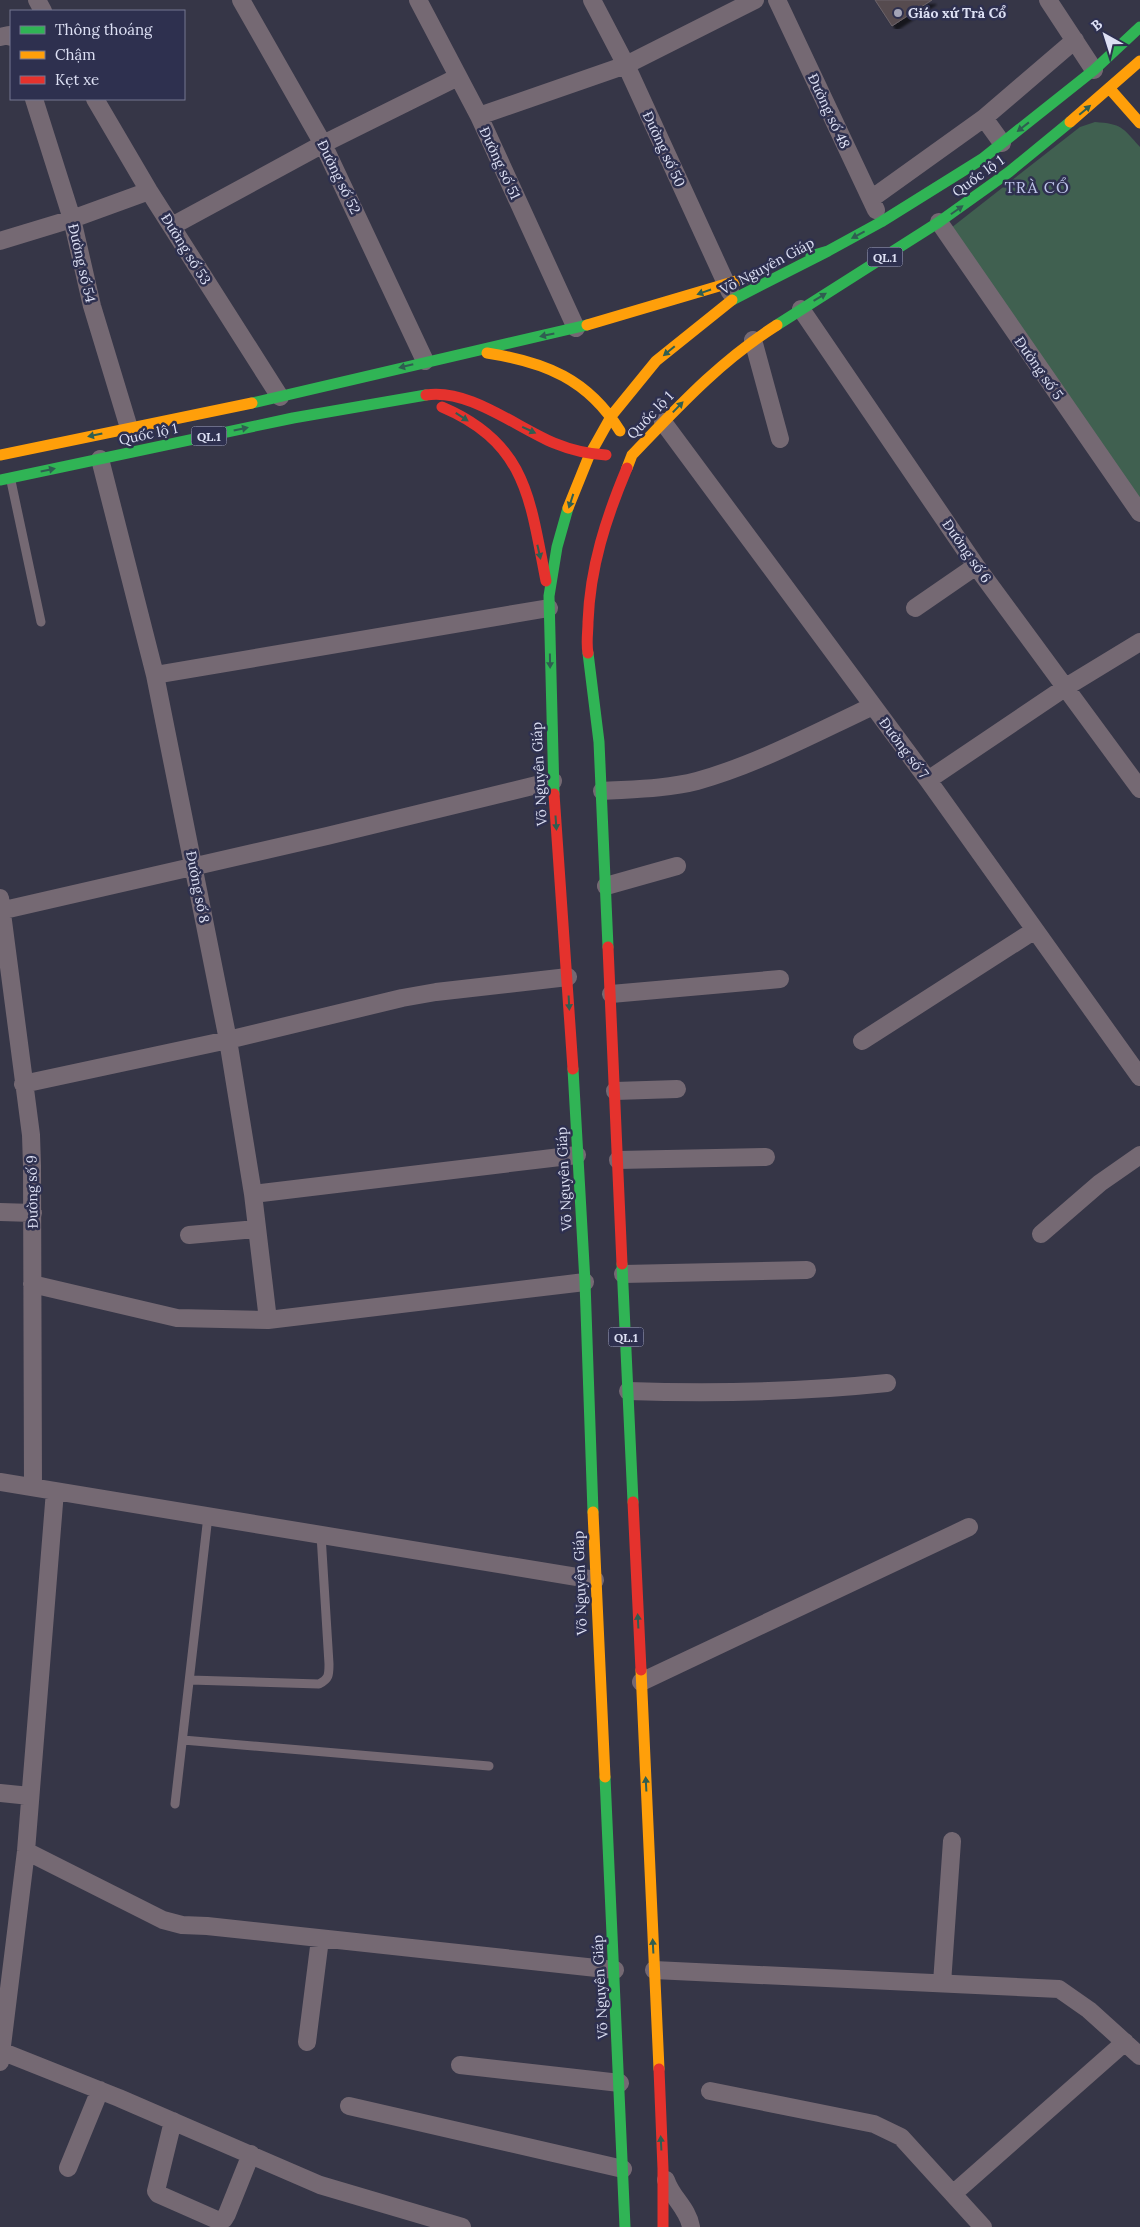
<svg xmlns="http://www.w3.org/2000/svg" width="1140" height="2227" font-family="Lora,serif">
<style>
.green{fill:#406050}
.building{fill:#574c50;stroke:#6b6369;filter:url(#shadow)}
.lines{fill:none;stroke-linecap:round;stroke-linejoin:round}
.lane{stroke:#756973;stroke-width:9}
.street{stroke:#756973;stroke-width:18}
.fast{stroke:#30b455;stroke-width:11}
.slow{stroke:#ff9f0a;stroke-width:11}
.jam{stroke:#e5322d;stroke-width:11}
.oneway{fill:#2f5e51}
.poi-dot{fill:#a3a4b7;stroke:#2e304f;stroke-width:2}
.labels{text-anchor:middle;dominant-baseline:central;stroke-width:5;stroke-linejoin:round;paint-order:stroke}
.shield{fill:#2e304f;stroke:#a8abc2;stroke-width:1}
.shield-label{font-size:12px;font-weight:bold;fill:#dde0f4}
.poi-label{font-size:14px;font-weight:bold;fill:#dde0f4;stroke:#2e304f;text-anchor:start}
.street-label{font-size:14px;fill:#dde0f4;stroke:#2e304f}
.quarter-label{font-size:16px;letter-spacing:1px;fill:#bec3ea;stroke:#2e304f}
</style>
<defs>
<filter id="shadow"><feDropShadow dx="4.5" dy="4.5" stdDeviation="1" flood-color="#0009"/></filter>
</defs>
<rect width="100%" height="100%" fill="#363647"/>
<path class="green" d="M1095,122C1122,124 1122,127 1140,147V500L951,228L1080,127Z"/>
<path class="building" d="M875,0H932L892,26Z"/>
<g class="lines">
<path class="lane" d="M11,481L41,622
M190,1680L319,1684C329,1679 329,1675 329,1664L321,1535
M183,1740L489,1766
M175,1804L208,1516"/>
<path class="street" d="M37,0L43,11
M241,0L323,144L425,361
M418,0L479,116L576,328
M592,0L626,65L730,292
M777,0L876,210
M1048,0L1094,70
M0,37L9,35L11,37
M34,99L72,219L92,306L129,428
M95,99L149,191L280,397
M479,116L626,65L755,0
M984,118L1002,143
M871,199L984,118L1075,40
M939,222L1140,513
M172,226L323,144L458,77
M0,241L72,219L149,191
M801,309L976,566L1140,789
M753,340L780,439
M663,422L928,780L1140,1077
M100,459L155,675L228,1040L253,1194L268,1320
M915,608L976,566
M155,675L549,608
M928,780L1066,687L1140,642
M602,791C633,789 666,789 697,781C758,764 815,733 873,706
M606,886L677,866
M0,898L31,1135L32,1166L33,1487
M0,911L327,836L553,781
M611,994L780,979
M862,1041L1035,930
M23,1084L228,1040L402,998L436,992L568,977
M615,1091L677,1089
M618,1160L766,1157
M253,1194L577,1155
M0,1212L33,1213
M1041,1234L1100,1183L1140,1155
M189,1235L257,1229
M623,1274L807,1270
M32,1284L177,1318L268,1320L585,1282
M628,1391C715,1394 801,1392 887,1383
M0,1482L595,1580
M641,1682L969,1527
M0,1793L30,1796
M26,1851L163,1920L182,1925L207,1926L615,1970
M654,1970L1059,1989L1089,2010L1140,2056
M942,1983L952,1841
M307,2042L320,1939
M1,2051L119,2098L320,2185L462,2227
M0,2062L26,1851L55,1491
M460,2065L620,2083
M710,2091L874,2124L901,2137L983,2227
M349,2106L623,2169
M173,2121L156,2191L158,2194L217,2220L224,2219L227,2214L251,2154
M68,2168L100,2090
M666,2180C671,2197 688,2208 691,2227
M954,2193L1125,2042"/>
<path class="fast" d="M811,256L828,251L881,222L982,159L1094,70L1140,27
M732,300L828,251
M777,325L939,222L1009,172L1070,122
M252,403L587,325
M0,480L293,418L426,395
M588,653L599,742L608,947
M554,794L549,596L557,547L568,508
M573,1069L585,1282L593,1512
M622,1264L633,1502
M605,1777L625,2227"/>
<path class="slow" d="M1110,89L1140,123
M1070,122L1140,61
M587,325L753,276
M487,353C545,362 588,379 620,431
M0,455L252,403
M627,468L632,455C679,406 719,362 777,325
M568,508L589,456L612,415L656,361L732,300
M593,1512L605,1777
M641,1670L659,2069"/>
<path class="jam" d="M426,395C468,388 516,427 554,443C571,450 588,454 606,455
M442,407C527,443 530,500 546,581
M588,653C586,643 588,632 588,622C590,567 606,518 627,468
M554,794L573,1069
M608,947L622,1264
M633,1502L641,1670
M659,2069L663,2169V2227"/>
</g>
<defs><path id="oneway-solid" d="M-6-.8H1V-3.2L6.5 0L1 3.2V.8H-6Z" transform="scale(1.25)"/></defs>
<g class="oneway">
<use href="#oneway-solid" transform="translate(1085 110) rotate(-40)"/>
<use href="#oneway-solid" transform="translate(1023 127) rotate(142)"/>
<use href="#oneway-solid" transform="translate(957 210) rotate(-35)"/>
<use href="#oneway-solid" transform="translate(858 235) rotate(152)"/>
<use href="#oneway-solid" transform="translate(704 292) rotate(161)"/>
<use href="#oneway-solid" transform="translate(820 297) rotate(-31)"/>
<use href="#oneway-solid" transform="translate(547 335) rotate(168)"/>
<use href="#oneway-solid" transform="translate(669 351) rotate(140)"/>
<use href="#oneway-solid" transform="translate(406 366) rotate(166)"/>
<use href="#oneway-solid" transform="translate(678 407) rotate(-46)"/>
<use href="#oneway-solid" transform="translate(462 417) rotate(33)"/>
<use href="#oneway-solid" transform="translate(241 429) rotate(-12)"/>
<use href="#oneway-solid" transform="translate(529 430) rotate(25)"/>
<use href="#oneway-solid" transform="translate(95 435) rotate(168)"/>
<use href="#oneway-solid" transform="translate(48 470) rotate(-12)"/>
<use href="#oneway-solid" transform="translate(571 501) rotate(108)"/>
<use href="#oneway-solid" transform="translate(539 552) rotate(77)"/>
<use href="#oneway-solid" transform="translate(550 661) rotate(89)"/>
<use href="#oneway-solid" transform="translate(556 823) rotate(86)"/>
<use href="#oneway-solid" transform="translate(569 1003) rotate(87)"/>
<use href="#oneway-solid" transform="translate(638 1621) rotate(-93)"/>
<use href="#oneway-solid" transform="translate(646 1784) rotate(-93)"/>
<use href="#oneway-solid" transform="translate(653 1946) rotate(-93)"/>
<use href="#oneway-solid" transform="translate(661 2143) rotate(-93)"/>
</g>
<circle class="poi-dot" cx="898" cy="13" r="5"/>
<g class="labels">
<g class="shield">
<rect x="867.5" y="247.5" width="35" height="19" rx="4"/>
<rect x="191.5" y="426.5" width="35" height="19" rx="4"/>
<rect x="608.5" y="1327.5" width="35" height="19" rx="4"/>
</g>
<g class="shield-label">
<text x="885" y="257">QL.1</text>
<text x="209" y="436">QL.1</text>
<text x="626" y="1337">QL.1</text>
</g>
<g class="poi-label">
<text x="908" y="13">Giáo xứ Trà Cổ</text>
</g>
<g class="street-label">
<text transform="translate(829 111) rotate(65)">Đường số 48</text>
<text transform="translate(664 149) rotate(65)">Đường số 50</text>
<text transform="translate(500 163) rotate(65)">Đường số 51</text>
<text transform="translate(978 176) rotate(-36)">Quốc lộ 1</text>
<text transform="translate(339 177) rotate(64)">Đường số 52</text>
<text transform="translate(186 249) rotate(58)">Đường số 53</text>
<text transform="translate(82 263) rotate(77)">Đường số 54</text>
<text transform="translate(767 266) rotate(-28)">Võ Nguyên Giáp</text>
<text transform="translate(1039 368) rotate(55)">Đường số 5</text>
<text transform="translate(650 415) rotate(-46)">Quốc lộ 1</text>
<text transform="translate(148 434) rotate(-12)">Quốc lộ 1</text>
<text transform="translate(967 551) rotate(55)">Đường số 6</text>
<text transform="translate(904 748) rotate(53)">Đường số 7</text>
<text transform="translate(539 774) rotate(-93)">Võ Nguyên Giáp</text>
<text transform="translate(198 887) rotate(79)">Đường số 8</text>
<text transform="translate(564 1179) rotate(-93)">Võ Nguyên Giáp</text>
<text transform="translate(32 1192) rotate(-91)">Đường số 9</text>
<text transform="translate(580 1583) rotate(-92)">Võ Nguyên Giáp</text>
<text transform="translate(600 1987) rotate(-93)">Võ Nguyên Giáp</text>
</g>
<g class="quarter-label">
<text x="1037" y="187">TRÀ CỔ</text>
</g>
</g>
<rect x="10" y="10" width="175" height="90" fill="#2e304f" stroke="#747691"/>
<rect x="20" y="26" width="25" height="8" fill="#30b455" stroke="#747691"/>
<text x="55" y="35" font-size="15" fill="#dde0f4">Thông thoáng</text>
<rect x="20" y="51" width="25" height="8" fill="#ff9f0a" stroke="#747691"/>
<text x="55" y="60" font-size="15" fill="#dde0f4">Chậm</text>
<rect x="20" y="76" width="25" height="8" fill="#e5322d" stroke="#747691"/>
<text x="55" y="85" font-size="15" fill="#dde0f4">Kẹt xe</text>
<g transform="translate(1105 35) rotate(321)" stroke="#2e304f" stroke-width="4" paint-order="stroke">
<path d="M0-4L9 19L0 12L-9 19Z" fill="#dde0f4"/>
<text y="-8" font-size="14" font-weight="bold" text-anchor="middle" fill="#dde0f4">B</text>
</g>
</svg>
